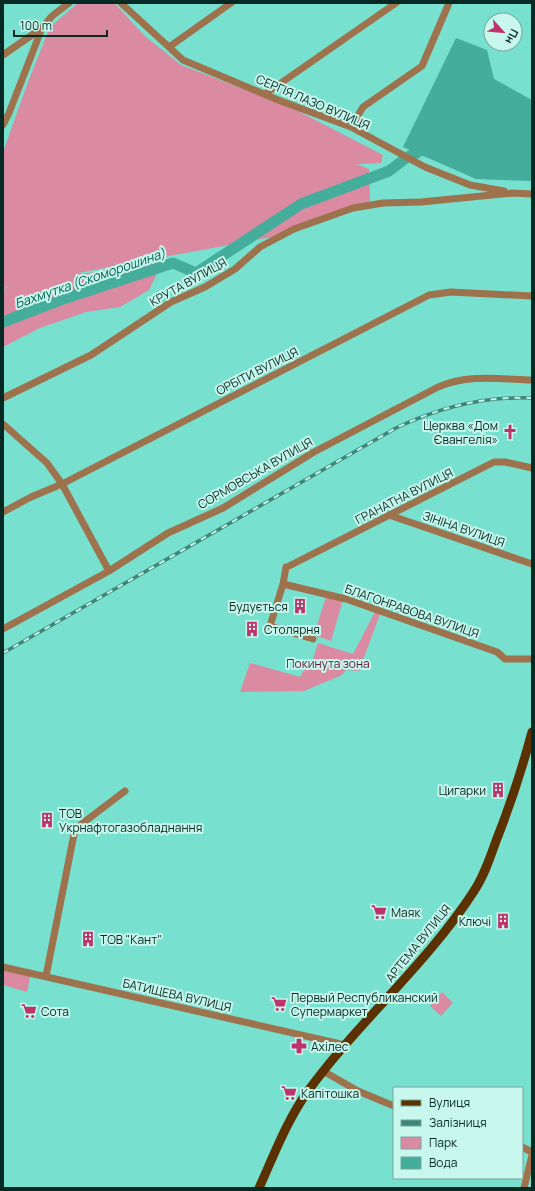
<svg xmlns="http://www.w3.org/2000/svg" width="535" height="1191" font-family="Manrope,sans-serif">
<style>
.green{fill:#da8ba2}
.water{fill:#45ad9c}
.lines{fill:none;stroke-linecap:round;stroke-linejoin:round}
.river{stroke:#45ad9c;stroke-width:11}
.minor{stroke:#9d724d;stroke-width:7}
.major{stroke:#5c3100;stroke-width:9}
.rail-casing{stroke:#3f867a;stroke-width:3.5}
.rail{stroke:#c7f7ed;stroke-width:2;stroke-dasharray:6;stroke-linecap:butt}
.labels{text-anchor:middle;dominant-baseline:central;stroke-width:4;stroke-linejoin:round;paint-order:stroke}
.street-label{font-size:12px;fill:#052923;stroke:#c7f7ed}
.poi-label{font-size:12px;fill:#052923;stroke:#c7f7ed;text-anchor:start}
.park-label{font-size:12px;fill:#691839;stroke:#c7f7ed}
.water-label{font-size:13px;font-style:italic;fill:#036055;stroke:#c7f7ed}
</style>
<rect width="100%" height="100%" fill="#77e0ce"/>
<path class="green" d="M78,3H114L146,37L181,65L292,108L383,155L381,163L357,164L369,169L370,201L309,220L272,237L78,273C102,276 142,254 162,263L149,290L120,307L86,312L40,328L3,347V289L12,286L3,288V152L28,82L50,27Z
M326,597L343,600L331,641L314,635Z
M375,612L380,614L359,671L346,670L342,675L304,691L240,692L250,663L300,677L309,661L312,662L318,643L353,654Z
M3,969L27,974L30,978L27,992L3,985Z
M442,992L453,1003L441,1016L430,1006Z"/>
<path class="water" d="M456,38L487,50L494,79L532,100V181L476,179L403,147Z"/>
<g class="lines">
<path class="river" d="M3,322L60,300L173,263L196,273L301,204L389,171L406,158L430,146"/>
<path class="minor" d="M121,3L183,60L278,100L351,127L425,167L470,185L504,191
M169,47L231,3
M3,55L42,28L52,16L69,3
M265,94L396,3
M3,125L9,113L42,28
M357,130V117L363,107L422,66L449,3
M3,398L91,355L171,302L205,287L235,269L260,247L294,229L353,208L383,203L421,202L512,193L532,194
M3,424L47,463L62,484L109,571
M3,512L31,497L62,484L429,295L451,292L532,296
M389,515L532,564
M289,566L494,462H505L532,468
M286,567L283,584L346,599L497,652L505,659H532
M283,584L270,626L313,639
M3,629L109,571L168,533L223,508L314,452L438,387C469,374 498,379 532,380
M3,967L345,1045
M46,976L75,829L125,791
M323,1071L358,1091L394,1106
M522,1147L532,1152
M524,1188L532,1155"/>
<path class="major" d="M259,1188C274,1155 287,1120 308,1091C359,1021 427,964 474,891C484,876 490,858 496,841C510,806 522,769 532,732"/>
<defs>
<path id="rail" d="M3,653L396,428C440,407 484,396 532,398"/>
</defs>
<use href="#rail" class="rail-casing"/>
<use href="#rail" class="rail"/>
</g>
<defs>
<symbol id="church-bare" viewBox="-9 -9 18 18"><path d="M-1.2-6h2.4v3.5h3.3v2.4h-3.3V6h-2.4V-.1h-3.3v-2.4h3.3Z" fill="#be336b" stroke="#c7f7ed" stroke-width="2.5" paint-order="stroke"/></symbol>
<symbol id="building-bare" viewBox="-9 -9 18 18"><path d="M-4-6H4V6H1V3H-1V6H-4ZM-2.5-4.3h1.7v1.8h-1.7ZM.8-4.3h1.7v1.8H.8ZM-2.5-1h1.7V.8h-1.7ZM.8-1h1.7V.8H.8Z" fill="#be336b" stroke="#c7f7ed" stroke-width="2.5" paint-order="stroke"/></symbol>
<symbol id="supermarket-bare" viewBox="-9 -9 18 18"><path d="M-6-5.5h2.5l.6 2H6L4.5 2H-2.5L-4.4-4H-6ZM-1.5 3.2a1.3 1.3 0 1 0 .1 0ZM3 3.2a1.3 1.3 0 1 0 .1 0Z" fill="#be336b" stroke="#c7f7ed" stroke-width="2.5" paint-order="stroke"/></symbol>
<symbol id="pharmacy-bare" viewBox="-9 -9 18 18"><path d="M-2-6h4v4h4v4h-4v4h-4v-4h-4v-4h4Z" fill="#be336b" stroke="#c7f7ed" stroke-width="2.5" paint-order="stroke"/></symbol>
</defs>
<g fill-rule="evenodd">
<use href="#church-bare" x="499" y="421" width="22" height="22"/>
<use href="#building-bare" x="289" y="595" width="22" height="22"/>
<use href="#building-bare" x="241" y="618" width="22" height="22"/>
<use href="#building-bare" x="487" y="779" width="22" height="22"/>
<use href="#building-bare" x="36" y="809" width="22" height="22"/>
<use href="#supermarket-bare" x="368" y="901" width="22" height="22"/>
<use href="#building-bare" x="492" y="910" width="22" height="22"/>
<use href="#building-bare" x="77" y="928" width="22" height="22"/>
<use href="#supermarket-bare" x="268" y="993" width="22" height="22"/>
<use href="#supermarket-bare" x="18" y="1000" width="22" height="22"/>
<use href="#pharmacy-bare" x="288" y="1035" width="22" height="22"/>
<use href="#supermarket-bare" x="278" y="1082" width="22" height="22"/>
</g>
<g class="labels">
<g class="street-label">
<text transform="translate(313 102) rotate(23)">СЕРГІЯ ЛАЗО ВУЛИЦЯ</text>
<text transform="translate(188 282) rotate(-29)">КРУТА ВУЛИЦЯ</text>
<text transform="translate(257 371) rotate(-27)">ОРБІТИ ВУЛИЦЯ</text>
<text transform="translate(255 473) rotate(-30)">СОРМОВСЬКА ВУЛИЦЯ</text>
<text transform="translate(404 496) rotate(-27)">ГРАНАТНА ВУЛИЦЯ</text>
<text transform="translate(464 529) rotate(19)">ЗІНІНА ВУЛИЦЯ</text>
<text transform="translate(412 611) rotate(19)">БЛАГОНРАВОВА ВУЛИЦЯ</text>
<text transform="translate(418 943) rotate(-51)">АРТЕМА ВУЛИЦЯ</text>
<text transform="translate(177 995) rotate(13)">БАТИЩЕВА ВУЛИЦЯ</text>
</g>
<g class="poi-label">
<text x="498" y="425" text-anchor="end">Церква «Дом<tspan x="498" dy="14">Євангелія»</tspan></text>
<text x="288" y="606" text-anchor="end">Будується</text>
<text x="264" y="629">Столярня</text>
<text x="486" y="790" text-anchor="end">Цигарки</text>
<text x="59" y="813">ТОВ<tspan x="59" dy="14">Укрнафтогазобладнання</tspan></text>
<text x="391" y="912">Маяк</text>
<text x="491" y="921" text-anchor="end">Ключі</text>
<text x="100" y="939">ТОВ "Кант"</text>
<text x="291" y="997">Первый Республиканский<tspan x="291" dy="14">Супермаркет</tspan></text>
<text x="41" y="1011">Сота</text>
<text x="311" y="1046">Ахілес</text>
<text x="301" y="1093">Капітошка</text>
</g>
<g class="park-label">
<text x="328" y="663">Покинута зона</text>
</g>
<g class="water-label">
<text transform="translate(90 278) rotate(-19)">Бахмутка (Скоморошина)</text>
</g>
</g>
<rect width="535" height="1191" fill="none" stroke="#052923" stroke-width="8"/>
<rect x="393" y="1087" width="130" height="92" fill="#c7f7ed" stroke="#79a59c"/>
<rect x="401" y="1100" width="20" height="6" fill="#5c3100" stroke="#79a59c"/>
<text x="429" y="1107" font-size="12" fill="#052923">Вулиця</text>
<rect x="401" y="1120" width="20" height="6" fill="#3f867a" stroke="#79a59c"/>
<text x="429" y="1127" font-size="12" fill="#052923">Залізниця</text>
<rect x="401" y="1137" width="20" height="12" fill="#da8ba2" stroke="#79a59c"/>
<text x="429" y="1147" font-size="12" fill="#052923">Парк</text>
<rect x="401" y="1157" width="20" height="12" fill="#45ad9c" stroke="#79a59c"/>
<text x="429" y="1167" font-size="12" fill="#052923">Вода</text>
<g transform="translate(503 32) rotate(117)"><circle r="19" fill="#c7f7ed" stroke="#79a59c"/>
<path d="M0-3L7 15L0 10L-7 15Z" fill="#be336b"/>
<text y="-6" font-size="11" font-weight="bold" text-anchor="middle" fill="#052923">Пн</text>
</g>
<path d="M14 30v6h93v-6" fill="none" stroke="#052923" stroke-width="2"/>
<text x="20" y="30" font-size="12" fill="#052923" stroke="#c7f7ed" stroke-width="3" paint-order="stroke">100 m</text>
</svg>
